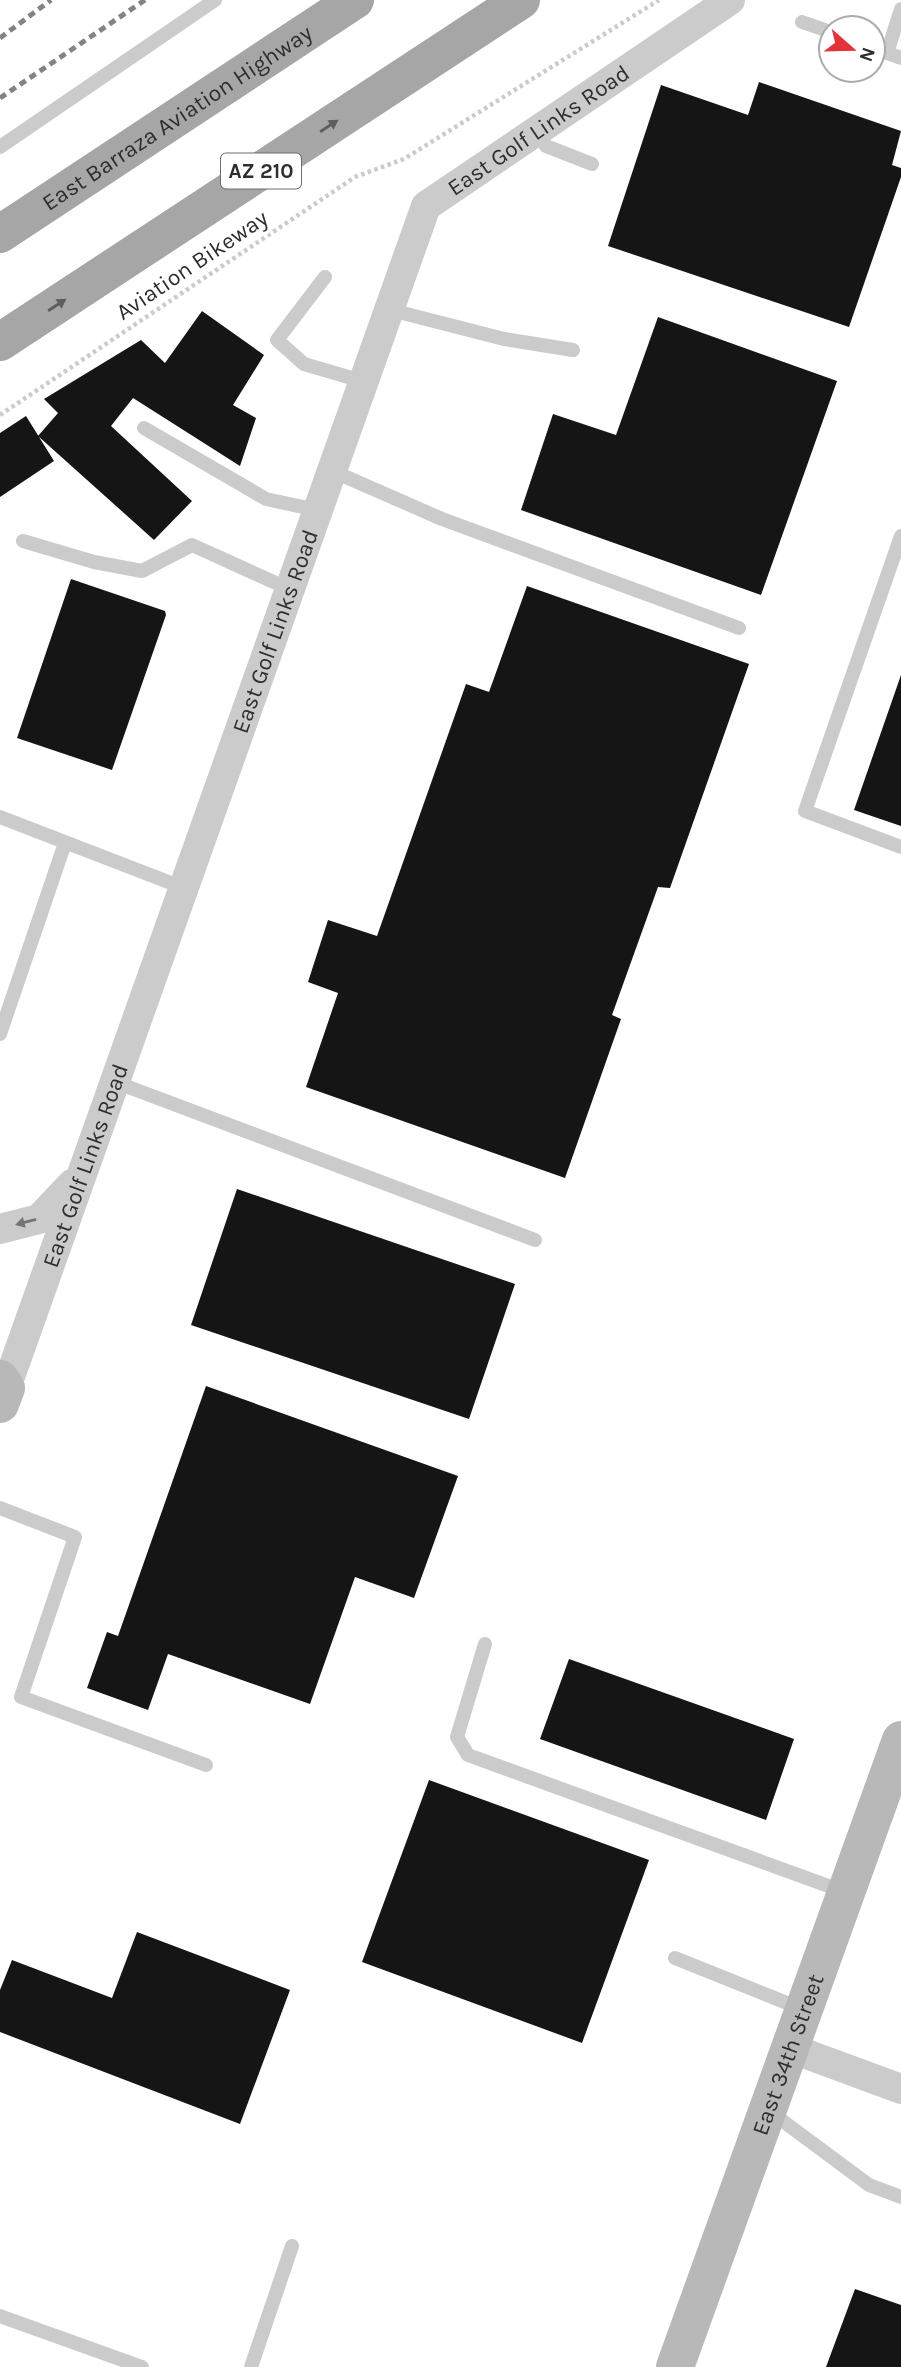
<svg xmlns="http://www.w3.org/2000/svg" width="901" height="2367" font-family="Karla,sans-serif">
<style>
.building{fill:#151515}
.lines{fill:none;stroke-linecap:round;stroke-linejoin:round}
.path{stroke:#cbcbcb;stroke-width:4.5;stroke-dasharray:3.5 3.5;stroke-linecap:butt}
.lane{stroke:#cbcbcb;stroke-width:14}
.street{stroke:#cbcbcb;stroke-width:30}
.secondary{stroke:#b8b8b8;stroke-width:38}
.primary{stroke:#a6a6a6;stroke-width:38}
.rail{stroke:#838383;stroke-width:5;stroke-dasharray:7 5;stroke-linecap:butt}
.oneway{fill:#5e5e5e}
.oneway2{fill:#757575}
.labels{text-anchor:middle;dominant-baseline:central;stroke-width:7;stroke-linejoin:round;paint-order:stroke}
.shield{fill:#fff;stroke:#6d6d6d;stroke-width:2}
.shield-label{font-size:21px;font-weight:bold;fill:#2e2e2e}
.street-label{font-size:23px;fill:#2e2e2e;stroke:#fff}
</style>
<rect width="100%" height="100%" fill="#fff"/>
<path class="building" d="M759,82L901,131L892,165L901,168V177L849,327L608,246L661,85L748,115Z
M202,311L264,355L233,405L256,418L240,466L133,398L111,426L192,501L154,540L38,436L58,413L44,399L141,340L165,363Z
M658,317L837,381L761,595L521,510L553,414L616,435Z
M26,416L54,461L0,497V433Z
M71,579L165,611L166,615L112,770L17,738Z
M527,586L749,664L670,888L658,887L612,1015L621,1019L565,1178L306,1087L338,993L308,982L328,920L377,936L466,684L489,692Z
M901,675V826L854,810Z
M237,1189L515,1284L469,1419L191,1325Z
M206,1386L458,1476L414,1598L355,1577L310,1704L168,1654L148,1710L87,1688L107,1632L118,1636Z
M569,1659L794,1739L766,1820L540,1739Z
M429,1780L649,1860L582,2043L362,1962Z
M137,1932L290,1990L240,2124L0,2032V1990L12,1960L112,1998Z
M855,2289L901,2305V2367H826Z"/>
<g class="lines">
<path class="path" d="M0,415L355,177L404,159L659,0"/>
<path class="lane" d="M802,22L831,32
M873,48L901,58
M887,53L901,9
M536,131L546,146L592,164
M0,147L215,0
M325,277L277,340L304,364L362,381
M387,309L504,339L573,350
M144,428L266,499L317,510
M330,470L442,519L739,628
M901,536L805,811L901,847
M23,541L94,562L142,571L192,545L289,589
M0,817L184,888
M0,1034L65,843
M115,1082L535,1240
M0,1508L75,1537L21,1697L206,1765
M485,1644L457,1737L468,1755L845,1892
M675,1958L802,2009
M768,2110L869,2185L901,2197
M0,2316L142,2367
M251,2367L292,2246"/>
<g class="street">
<path d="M0,1229L39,1219L72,1184"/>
<path id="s1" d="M6,1388L426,206L730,0"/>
<path d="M790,2048L901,2089"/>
</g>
<g class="secondary">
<path d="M0,1379L6,1388L0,1404"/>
<path id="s2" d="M675,2367L901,1740"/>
</g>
<g class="primary">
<path id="s3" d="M0,234L355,0"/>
<path d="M0,342L521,0"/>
</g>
<path class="rail" d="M0,38L51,0
M0,98L145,0"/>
</g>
<defs><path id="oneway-solid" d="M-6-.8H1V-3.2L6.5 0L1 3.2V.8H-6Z" transform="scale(1.75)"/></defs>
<g class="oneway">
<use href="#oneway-solid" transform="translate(329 126) rotate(-33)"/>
<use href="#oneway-solid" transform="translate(57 305) rotate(-33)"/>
</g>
<use class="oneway2" href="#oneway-solid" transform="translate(26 1222) rotate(165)"/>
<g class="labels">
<rect class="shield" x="221" y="153.5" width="80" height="35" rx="5"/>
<g class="shield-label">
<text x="261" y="171">AZ 210</text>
</g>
<g class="street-label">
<text stroke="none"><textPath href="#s3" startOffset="212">East Barraza Aviation Highway</textPath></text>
<text stroke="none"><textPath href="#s1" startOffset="1390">East Golf Links Road</textPath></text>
<text transform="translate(192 265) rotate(-34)">Aviation Bikeway</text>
<text stroke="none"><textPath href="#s1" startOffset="803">East Golf Links Road</textPath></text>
<text stroke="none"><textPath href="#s1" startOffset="236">East Golf Links Road</textPath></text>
<text stroke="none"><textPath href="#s2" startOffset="332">East 34th Street</textPath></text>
</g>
</g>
<g transform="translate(852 49) rotate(110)"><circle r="33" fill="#ffffff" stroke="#ababab" stroke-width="2"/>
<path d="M0-5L12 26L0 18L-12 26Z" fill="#e2333b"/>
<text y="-10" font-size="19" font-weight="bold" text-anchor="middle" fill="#2e2e2e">N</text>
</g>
</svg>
